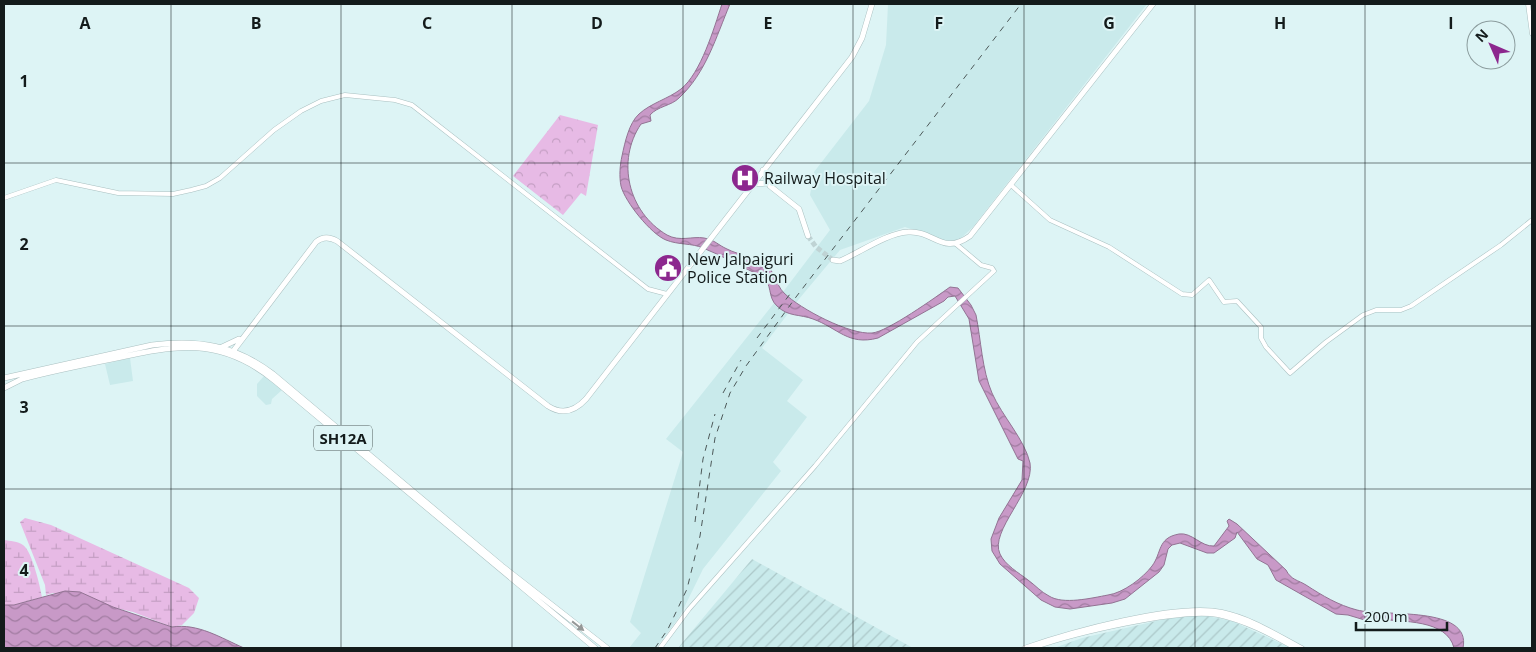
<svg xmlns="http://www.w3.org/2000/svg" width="1536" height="652" font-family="'Open Sans',sans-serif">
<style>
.built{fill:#c9eaeb}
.industrial{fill:url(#industrial-furrows)}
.wetland{fill:url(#wetland-marsh)}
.park{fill:url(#park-crowns)}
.water{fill:url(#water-waves);stroke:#927393}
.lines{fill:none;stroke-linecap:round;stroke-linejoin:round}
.major-tunnel{stroke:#bfd3d4;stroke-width:5;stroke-dasharray:5 2.5;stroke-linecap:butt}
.minor-casing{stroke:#aac0c1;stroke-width:5}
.major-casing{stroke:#aac0c1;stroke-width:6}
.minor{stroke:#fff;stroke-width:4}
.major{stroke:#fff;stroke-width:5}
.rail{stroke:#4d5959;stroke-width:1;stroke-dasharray:6 6;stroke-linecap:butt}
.oneway{fill:#959898}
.grid{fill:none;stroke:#131b1b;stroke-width:1;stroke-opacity:0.55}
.labels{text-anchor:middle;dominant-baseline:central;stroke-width:4;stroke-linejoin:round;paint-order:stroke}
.shield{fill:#ddf4f5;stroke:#505c5c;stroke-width:1}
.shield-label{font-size:15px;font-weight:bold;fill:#131b1b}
.poi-label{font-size:16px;fill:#131b1b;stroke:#ddf4f5;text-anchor:start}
.grid-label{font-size:16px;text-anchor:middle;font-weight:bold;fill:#131b1b;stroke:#ddf4f5;stroke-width:4;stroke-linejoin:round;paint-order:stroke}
</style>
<defs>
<pattern id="industrial-furrows" width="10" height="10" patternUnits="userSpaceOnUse" patternTransform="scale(1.25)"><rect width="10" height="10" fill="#c9eaeb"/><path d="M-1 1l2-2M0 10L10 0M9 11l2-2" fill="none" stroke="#acc8c9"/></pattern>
<pattern id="wetland-marsh" width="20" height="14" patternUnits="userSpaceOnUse" patternTransform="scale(1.25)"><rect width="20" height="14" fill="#e7bae5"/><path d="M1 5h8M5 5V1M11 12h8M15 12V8" fill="none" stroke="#c59fc4"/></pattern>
<pattern id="park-crowns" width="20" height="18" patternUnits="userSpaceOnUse" patternTransform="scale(1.25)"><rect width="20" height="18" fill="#e7bae5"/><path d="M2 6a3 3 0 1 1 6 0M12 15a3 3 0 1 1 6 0" fill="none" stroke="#c59fc4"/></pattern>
<pattern id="water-waves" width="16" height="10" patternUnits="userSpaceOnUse" patternTransform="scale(1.25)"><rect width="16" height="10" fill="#c899c7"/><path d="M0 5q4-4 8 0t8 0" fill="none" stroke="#a17ca1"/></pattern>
</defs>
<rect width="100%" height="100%" fill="#ddf4f5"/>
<path class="built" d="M888,4H1147L973,227L959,240L944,241L905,227L840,250L799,299L762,348L803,380L787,401L807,417L773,462L781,471L703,569L680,616L656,648H629L641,633L630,622L683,452L666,439L786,288L830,230L810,195L814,172L869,101L886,45Z
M130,358L133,381L110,385L105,364Z
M264,376L282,390L272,399L271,404L266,405L257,396V384Z"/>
<path class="industrial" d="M752,559L913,648H678Z
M1191,616H1207L1232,621L1291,648H1054L1082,638L1165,619Z"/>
<path class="wetland" d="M25,518L51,525L189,588L199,598L194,613L182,625L172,627L133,612L53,593L46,595L45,585L20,522Z
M4,540C10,541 18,541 23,545C32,551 40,586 42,597L14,605H4Z"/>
<path class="park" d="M560,115L598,125L586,196L581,193L563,215L513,176Z"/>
<path class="water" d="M722,4H730C716,37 706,73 679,98C671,106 658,106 650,115L651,121L641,124C616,161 628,212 667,235C680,242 692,236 704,238C715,240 718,245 727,249C739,255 751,256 763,263C775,269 775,284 784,293C800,309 850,335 872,333C887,332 936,297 950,287L958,288L971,305L976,315C981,340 982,370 992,393C1002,416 1025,440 1030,463C1035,492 989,531 1000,554C1005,565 1019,573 1028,580C1035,585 1041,592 1049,596C1063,605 1092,598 1108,595C1123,593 1143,578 1152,566C1162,553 1157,538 1179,534C1192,532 1201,547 1214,546L1229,526L1227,521L1229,519L1237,524L1286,570C1291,580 1298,580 1306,585C1323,596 1338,605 1357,610C1383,617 1472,605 1463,648H1454C1447,619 1402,622 1377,619L1368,621L1348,615L1336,614L1276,580L1268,565L1257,559L1237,532L1235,538L1214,553H1207L1180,543L1172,545L1168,549L1164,565L1159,572L1125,599L1112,603L1070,609L1055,607L1041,600L1000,564L992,551L991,539L999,518L1022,480L1023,461L1018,459L979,381L969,319L955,296L948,297L944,301L878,338C848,346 838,328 813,319C800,314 788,317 777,306C767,297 773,284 762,276C742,268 724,256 703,248C692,243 678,245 666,240C651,234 625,202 621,186C619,176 620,165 622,156C625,142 629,123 639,114C651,103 668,99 681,89C701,73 714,28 722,4Z
M65,591L80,592L113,607L172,627C198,623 221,638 244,648H4V605H14Z"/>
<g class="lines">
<path class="major-tunnel" d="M808,236L816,247L833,260"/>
<defs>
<path id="minor" d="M1528,4L1532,34
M1011,185L1050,220L1109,247L1182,294L1192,295L1209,280L1224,302L1237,301L1261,327V338L1266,347L1290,373L1326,342L1363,315L1376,310H1401L1411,306L1501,245L1532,220
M4,198L56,180L118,193L173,194L191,190L206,186L220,178L274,130L301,111L321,101L345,95L395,100L412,105L648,289L667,294
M660,648L689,609L815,466L917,342L994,271L992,268L981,265L956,244
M1024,648C1070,632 1177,602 1222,612C1251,618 1277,635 1302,648
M1033,648C1072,634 1180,608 1218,615C1246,621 1270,634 1295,648"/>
<path id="major" d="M763,170L770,186L799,209L808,236
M752,184L768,183
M833,260L840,261C859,253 887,233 908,232C934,230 942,256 970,236L1153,4
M222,347L239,339
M231,354L316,242C323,236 330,237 337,241L548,406C562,415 575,411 586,399L852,57L862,38L872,4
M4,378L152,345C198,339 235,345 273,374L502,566L607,648
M4,388L22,379C52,371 82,365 112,359C176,345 220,336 275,381L595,648"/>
</defs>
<use href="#minor" class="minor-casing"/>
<use href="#major" class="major-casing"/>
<use href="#minor" class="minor"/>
<use href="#major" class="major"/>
<path class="rail" d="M757,338L793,290
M723,393L741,360
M695,522L703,459L715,414
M655,648L668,629L687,589L700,536L715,438L730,393L746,366L796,297L1021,4"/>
</g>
<defs><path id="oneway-solid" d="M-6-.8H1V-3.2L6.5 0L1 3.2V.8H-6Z" transform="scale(1.25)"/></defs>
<use class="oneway" href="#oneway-solid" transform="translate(578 626) rotate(38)"/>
<path class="grid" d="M171,4V648M341,4V648M512,4V648M683,4V648M853,4V648M1024,4V648M1195,4V648M1365,4V648M4,163H1532M4,326H1532M4,489H1532"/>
<defs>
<symbol id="hospital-disc" viewBox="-11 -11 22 22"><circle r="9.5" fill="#8c278e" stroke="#ddf4f5"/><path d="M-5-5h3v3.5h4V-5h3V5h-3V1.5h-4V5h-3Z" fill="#fff"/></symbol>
<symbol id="civic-disc" viewBox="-11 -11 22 22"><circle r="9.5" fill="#8c278e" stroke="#ddf4f5"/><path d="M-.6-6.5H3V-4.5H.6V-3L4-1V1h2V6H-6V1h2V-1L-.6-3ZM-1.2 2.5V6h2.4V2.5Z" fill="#fff"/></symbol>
</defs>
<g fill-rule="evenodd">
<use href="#hospital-disc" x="729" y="162" width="32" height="32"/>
<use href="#civic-disc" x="652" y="252" width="32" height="32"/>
</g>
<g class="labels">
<rect class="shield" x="314" y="425.5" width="58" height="25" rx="4"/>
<g class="shield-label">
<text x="343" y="438">SH12A</text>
</g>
<g class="poi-label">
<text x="764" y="178">Railway Hospital</text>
<text x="687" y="259">New Jalpaiguri<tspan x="687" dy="18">Police Station</tspan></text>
</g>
</g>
<g class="grid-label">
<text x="85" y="29">A</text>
<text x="256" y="29">B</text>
<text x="427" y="29">C</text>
<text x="597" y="29">D</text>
<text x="768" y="29">E</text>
<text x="939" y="29">F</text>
<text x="1109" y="29">G</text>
<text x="1280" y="29">H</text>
<text x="1451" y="29">I</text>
<text x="24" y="87">1</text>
<text x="24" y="250">2</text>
<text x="24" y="413">3</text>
<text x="24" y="576">4</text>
</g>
<rect width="1536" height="652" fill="none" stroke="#131b1b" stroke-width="10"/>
<g transform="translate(1491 45) rotate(315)"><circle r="24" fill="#ddf4f5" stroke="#8c9d9e"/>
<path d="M0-4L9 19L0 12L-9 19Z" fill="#8c278e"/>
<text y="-8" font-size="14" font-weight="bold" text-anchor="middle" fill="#131b1b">N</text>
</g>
<path d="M1356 622v8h91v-8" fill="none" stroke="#131b1b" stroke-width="2.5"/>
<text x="1364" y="622" font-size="15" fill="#131b1b" stroke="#ddf4f5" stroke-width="4" paint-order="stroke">200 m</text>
</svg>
